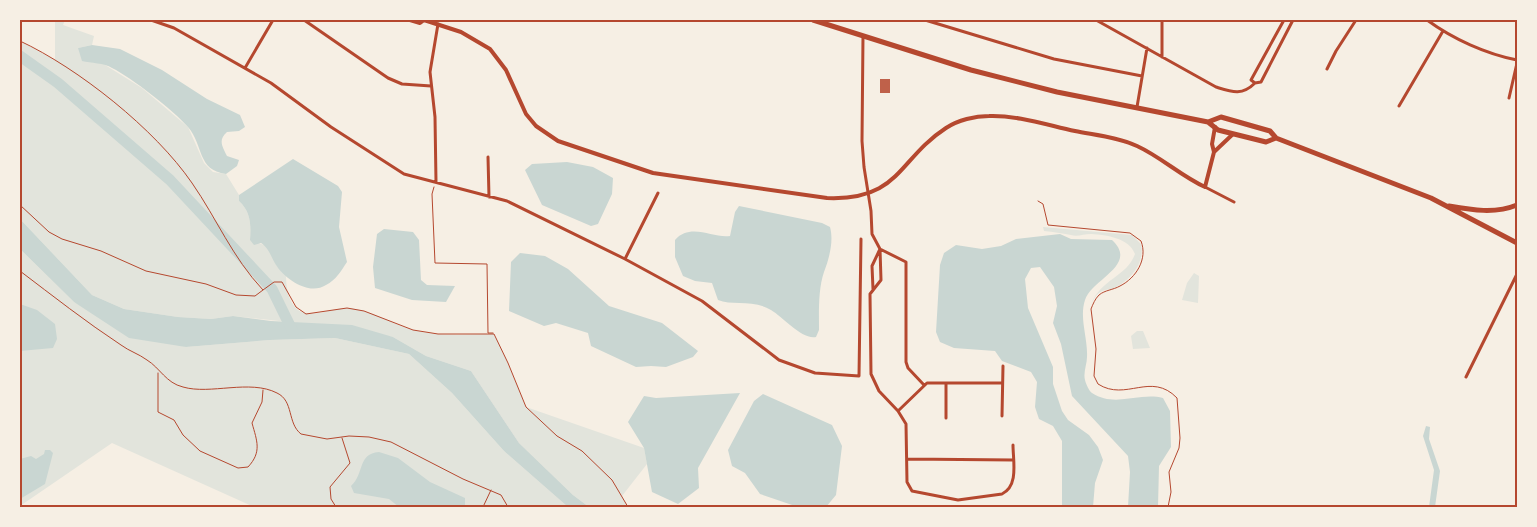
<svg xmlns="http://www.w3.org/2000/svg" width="1537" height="527" font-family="Inter,sans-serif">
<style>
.green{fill:#e2e4dc}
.water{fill:#c9d6d2}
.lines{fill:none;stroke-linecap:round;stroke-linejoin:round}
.river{stroke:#c9d6d2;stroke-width:11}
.building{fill:#bf614a}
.path{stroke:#b5482f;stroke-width:1}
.minor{stroke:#b5482f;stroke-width:3}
.tertiary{stroke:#b5482f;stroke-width:4}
.trunk{stroke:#b5482f;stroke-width:5}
.neatline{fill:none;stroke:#b5482f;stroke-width:2}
</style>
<rect width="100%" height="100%" fill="#f6efe4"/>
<path class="green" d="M55,20H65L63,25L94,36L92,45L78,48L142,88L188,127L204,163L213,172L226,174L239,195V201C251,212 251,225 250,240L267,246L277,266L286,275C286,287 288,302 298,310C312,319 332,308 347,308C371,309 391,324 413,330C439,337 468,334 494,334L508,363L526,407L644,448L647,464L622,496L628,507H589L573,495L519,443L471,371L426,356L393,337L306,324L233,316L211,319L178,317L124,309L92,295L20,219V41L55,60Z
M1043,227L1132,235L1141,244C1145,263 1131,280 1114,288C1110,290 1106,289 1102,291C1096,294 1093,300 1090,306C1102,277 1126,278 1135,254C1129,238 1107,235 1091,234C1084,234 1077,237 1071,235C1061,233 1054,232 1044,231Z
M20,249L74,302L186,347L270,340L335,338L409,354L452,393L504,451L568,507H254L112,443L20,506Z
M1194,273L1199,276L1198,303L1182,300L1187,283Z
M1137,331H1143L1150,348L1133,349L1131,336Z"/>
<path class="water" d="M92,45L120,49L162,70L207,99L240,115L245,127L239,131L227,132C218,140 222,146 227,156L239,160L237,166L226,174C197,170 204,146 188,127C173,110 132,78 112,68C104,63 91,63 82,61L78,48Z
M293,159L338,186L342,192L339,227L347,262C341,271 336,280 326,285C309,296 285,279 276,265C271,257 269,248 261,243L254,245L250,240C251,225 251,212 239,201V195Z
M567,162L593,167L613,178L612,194L598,224L591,226L542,205L525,170L532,164Z
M739,206L822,223L830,227C834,241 829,259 824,272C818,289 819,313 819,330L816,337C802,340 783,317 771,310C753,299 732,306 718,300L712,283L695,281L683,276L675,257V240C691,222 714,239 730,236L735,212Z
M20,219L92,295L124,309L178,317L211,319L233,316L271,321L352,325L393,337L426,356L471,371L519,443L573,495L589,507H568L504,451L452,393L409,354L335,338L270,340L186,347L129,338L74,302L20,249Z
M384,229L413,232L419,240L421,280L427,285L455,286L446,302L412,300L375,288L373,267L377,234Z
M1060,234L1071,239L1112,240C1139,265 1092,279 1085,300C1079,318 1088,338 1087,357C1087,364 1083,373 1085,380C1086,384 1089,391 1092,393C1115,408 1139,392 1163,398L1170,411L1171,447L1159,466L1158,507H1128L1130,472L1128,456L1072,396L1061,344L1053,323L1057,306L1054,287L1040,267L1031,268L1025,279L1028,308L1053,367V384L1062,411L1068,420L1089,435L1098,447L1103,460L1095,483L1093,507H1062V441L1053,426L1039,419L1035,407L1037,382L1031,372L1002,361L995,351L954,348L940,342L936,332L940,265L944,253L956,245L982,249L1001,246L1016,239Z
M520,253L545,256L568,269L609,306L662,323L698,351L693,357L666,367L651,366L636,367L591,346L588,333L556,323L544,326L509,311L511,262Z
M20,304L37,310L55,324L57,339L53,348L20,351Z
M740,393L698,468L699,488L678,504L652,492L644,448L628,422L644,396L656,398Z
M763,394L832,425L842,446L836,495L826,507H798L760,494L745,473L732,466L728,450L754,401Z
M1426,426L1430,427L1429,439L1440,471L1435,507H1429L1434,470L1423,436Z
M45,450H50L53,453L45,484L20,499V459L31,456L36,459L44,454Z
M379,452L398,458L430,482L465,498V505L399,507L389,499L354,493L351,486C365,473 357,454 379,452Z"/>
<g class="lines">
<path class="river" d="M20,56L58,83L170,180L272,289L293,332"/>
</g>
<path class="building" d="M880,79H890V93H880Z"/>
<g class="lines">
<path class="path" d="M20,41C78,68 155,129 192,183C217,219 232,257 263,290L274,282H282L296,307L306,314L347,308L364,311L413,330L438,334H494L508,363L526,407L557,436L582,451L612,480L628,507
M434,187L432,194L435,263L487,264L488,333H493
M1038,201L1043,204L1048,225L1130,233L1141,241C1148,259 1136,278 1120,286C1113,290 1105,290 1099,295C1095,299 1093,304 1091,309L1096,349L1094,376L1098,384C1126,402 1151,371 1177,398L1180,438L1179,448L1169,472L1171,492L1168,507
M20,205L49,232L62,239L101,251L146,271L206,284L236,295L255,296L263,290
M20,271C53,296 86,322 121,345C129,351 139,354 147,360C160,368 166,383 183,387C210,395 250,379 277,393C294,401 287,423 301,434L327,439L349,436L369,437L391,442L463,479L501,495L508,507
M158,373V412L174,420L183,435L200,451L238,468L248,467C262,452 257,441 252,423L262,402L263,390
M336,507L331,499L330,487L350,463L342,438
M483,507L491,490"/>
<path class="minor" d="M151,20L174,28L271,83L331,127L404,174L507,201L625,259L702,301L779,360L815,373L859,376L861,239
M304,20L388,78L402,84L431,86
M925,20L1054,59L1142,76
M1096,20L1216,87C1232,92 1242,96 1255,83
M1284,20L1251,80L1255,83L1261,82L1293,20
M1427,20C1453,39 1486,54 1517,60
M863,36L862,141L864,167L871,211L872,234L880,249L906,262V362L908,368L924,385
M1162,57V20
M245,68L273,20
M1327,69L1336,51L1356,20
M1509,98L1517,63
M1399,106L1443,31
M1137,107L1147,48
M488,157L489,197
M436,182L435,117L430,72L438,24
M1205,187L1234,202
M625,259L658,193
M873,289L872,266L880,249L881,280L870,294L871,374L879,391L898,411L906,424L907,482L912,491L958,500L1002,494C1019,486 1013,461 1013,445
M1466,377L1517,274
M946,383V418
M898,411L927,383H1002
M1002,416L1003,366
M907,459L1013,460"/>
<path class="tertiary" d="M410,20L420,23L424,20
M424,20L461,32L490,49L506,70L526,114L536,126L558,141L653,173L827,198C900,201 898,159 946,128C958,120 975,116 989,116C1017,115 1047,125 1075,131C1095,135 1118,137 1137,146C1161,157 1181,176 1205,187L1214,152L1233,134
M1214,152L1212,144L1215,127"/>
<path class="trunk" d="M813,20L971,70L1057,92L1208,122L1218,130L1266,142L1276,138
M1208,122L1221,117L1270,131L1276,138L1431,198L1517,243
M1449,206C1472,210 1495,214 1517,205"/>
</g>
<rect width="1537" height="527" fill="none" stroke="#f6efe4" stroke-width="42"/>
<rect x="21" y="21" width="1495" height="485" class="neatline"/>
</svg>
